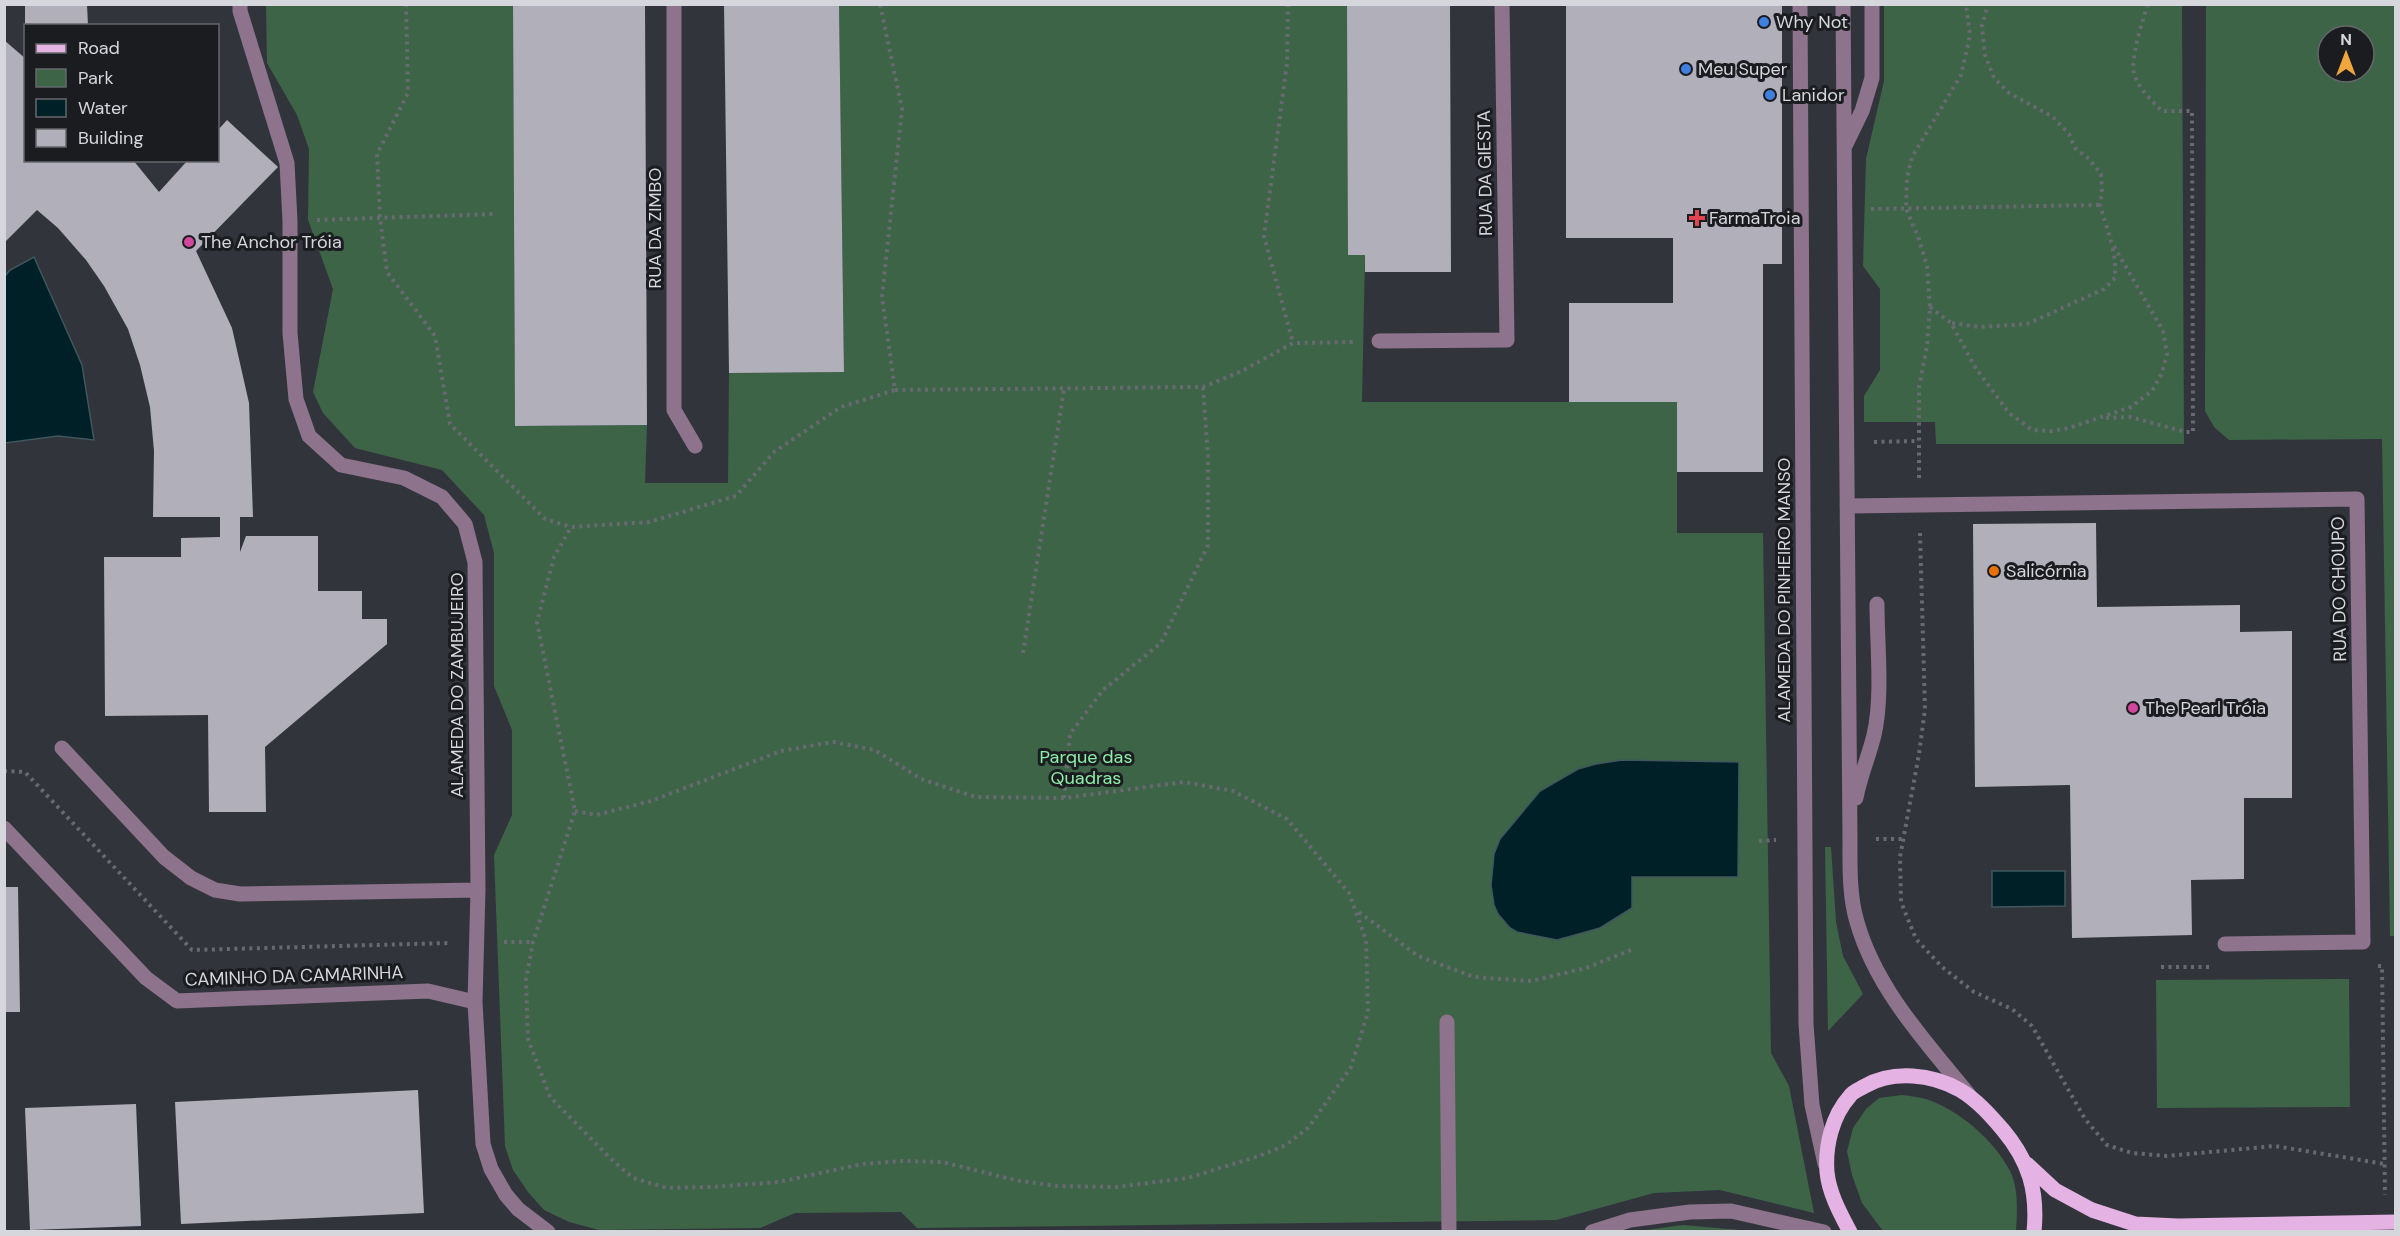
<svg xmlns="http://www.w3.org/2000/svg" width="2400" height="1236" font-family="'DM Sans',sans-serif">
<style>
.green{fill:#3d6447;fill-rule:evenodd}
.water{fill:#002027;stroke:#40575d;stroke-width:1.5}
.building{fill:#b1b0ba}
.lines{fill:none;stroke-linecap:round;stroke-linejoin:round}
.path{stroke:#686a71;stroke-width:4;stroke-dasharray:3 4.5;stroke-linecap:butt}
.minor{stroke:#8d748c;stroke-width:15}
.major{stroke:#e5b2e4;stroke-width:15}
.shop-dot{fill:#3f7fe0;stroke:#1b1c1f;stroke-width:2}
.health-dot{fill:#e0444e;stroke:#1b1c1f;stroke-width:2}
.hotel-dot{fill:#d1479c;stroke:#1b1c1f;stroke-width:2}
.food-dot{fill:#e8710a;stroke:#1b1c1f;stroke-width:2}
.labels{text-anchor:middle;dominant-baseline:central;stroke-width:6;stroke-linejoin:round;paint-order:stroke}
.poi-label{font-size:18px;fill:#d5d7dc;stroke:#1b1c1f;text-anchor:start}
.street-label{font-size:18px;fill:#d5d7dc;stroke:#1b1c1f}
.park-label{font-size:18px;fill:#8deea8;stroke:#1b1c1f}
</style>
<rect width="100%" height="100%" fill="#32343c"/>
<path class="green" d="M266,5H513L515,426L647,425L645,483H728L729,373L844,372L839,5H1347L1365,255L1362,402H1677V533H1763L1771,1053L1789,1086L1814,1213L1720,1190L1654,1193L1556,1220L917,1228L901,1212L795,1213L760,1228L599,1230L569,1222L544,1210L528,1192L513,1170L505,1146L494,855L512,815V730L494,686V553L484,515L442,470L355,448L323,413L313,392L333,289L308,220L309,149L297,115L267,63Z
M1884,5H2182L2184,444H1936L1935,422H1864V396L1880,370V289L1863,266L1866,159L1884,81Z
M2206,5H2395V936H2390L2382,439L2229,440L2214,427L2205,411ZM2328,36H2364V72H2328Z
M1825,847H1831L1836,922L1843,956L1863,994L1828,1031Z
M2349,979L2350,1107L2157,1108L2156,980Z
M1902,1095C1910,1096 1918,1097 1926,1099C1959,1110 1994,1140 2010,1171C2019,1189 2017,1212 2016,1231H1883L1862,1203L1852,1175L1847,1151L1853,1128L1866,1109L1879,1098Z
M1683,1225L1751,1231H1639Z"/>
<path class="water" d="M34,257L82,365L94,440L58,436L5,443V276L10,270Z
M1622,760L1739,762L1738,877H1632V908L1600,928L1557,940L1517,932L1510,928L1498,914L1494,905L1491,885L1494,854L1500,839L1540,791L1578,769L1596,764Z
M1992,871H2065V906L1992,907Z"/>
<path class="building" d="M25,4H87L88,26H25Z
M513,4H645L647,425L515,426Z
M724,4H839L844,372L729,373Z
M1347,4H1450L1451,272H1365V255H1348Z
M1566,4H1782V264H1763V472H1677V402H1569V303H1673V238H1566Z
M4,40L26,59V160H133L159,192L188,160H218V130L227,120L278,167L196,251L232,328L249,403L253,517H240V552L246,536H318V591H362V619H387V644L265,747L266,812H209L208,715L105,716L104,557H181V538L220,537V517H153L154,451L150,407L140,365L128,329L104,286L86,260L58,228L37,210L4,243Z
M2096,523L2097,607L2240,605V632L2292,631V798H2244V879L2191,880L2192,935L2072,938L2070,785L1975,787L1973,524Z
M4,887H18L20,1012H4Z
M418,1090L424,1213L181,1224L175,1102Z
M136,1104L141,1226L30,1230L25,1108Z"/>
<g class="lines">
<path class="path" d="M406,4L408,93L377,154L380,218L387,272L435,336L450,424L545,519L571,527
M1288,4L1287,63L1264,236L1293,343
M1871,209L2100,205
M317,220L494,214
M1930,307L1951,323L1975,367L2009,413L2032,430L2052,431L2069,428L2131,407L2152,391L2162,373L2167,354L2163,331L2111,241L2100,205L2102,192L2101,174L2089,159L2075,148L2069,134L2053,117L2009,93L1994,78L1985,55L1982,26L1988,4
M1952,323L1979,327L2027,324L2104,289L2115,278V261L2112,245
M895,390L1203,387L1242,371L1293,343L1353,342
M2106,418L2130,417L2186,432H2193L2192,111H2162C2151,100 2138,88 2134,73C2130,60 2143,19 2148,4
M1874,442L1918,441
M1919,478V387L1927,346L1930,307L1927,266L1918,236L1906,209L1907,178L1912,157L1961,75L1970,36L1966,4
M1920,533L1925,709L1919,754L1900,857L1901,902L1916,939L1942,967L1974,992L2012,1009L2032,1026L2085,1119L2107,1145L2132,1153L2167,1156L2275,1146L2385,1164
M1023,653L1064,389
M4,771L25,772L192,950L449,943
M1064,798L1070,734L1103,690L1161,643L1208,545V456L1203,387
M575,811L596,815L651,801L781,751L833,742L875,750L921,779L976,797L1064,798L1184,782L1233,791L1287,819L1349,893L1366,940L1368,1012L1351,1067L1309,1127L1286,1145L1259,1156L1188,1178L1116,1187L1056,1186L1015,1180L942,1162L903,1161L862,1164L779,1182L711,1187L667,1188L633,1178L610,1158L550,1097L528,1039L526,980L533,942L575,811L537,622L554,557L571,527L649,522L736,496L774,452L841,407L895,390L882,297L902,109L880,4
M1876,839H1902
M1759,841L1776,840
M1359,912L1418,956L1474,977L1531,981L1586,968L1631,950
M504,942H533
M2378,966H2382L2385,1195
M2161,967H2209"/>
<path class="minor" d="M240,4V11L287,163L290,221V333L296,399L309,436L341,465L404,478L442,497L465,524L475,562L478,890L475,1002L483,1144L491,1169L506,1195L518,1209L548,1232
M674,4V410L695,446
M1800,4L1806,1024L1812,1105L1825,1164
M1843,4L1850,839C1850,866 1849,896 1857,922C1876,989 1926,1042 1969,1095
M1845,146L1862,111L1872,78V4
M1379,341L1507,340L1502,4
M1847,506L2357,499L2363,942L2225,944
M62,748L164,857L191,878L215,890L240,894L478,890
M1856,798C1860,776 1869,756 1874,735C1883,697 1877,644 1877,604
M4,828L146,978L177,1001L428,991L475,1002
M1447,1022L1449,1232
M1592,1232L1630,1220L1690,1212L1731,1211L1824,1232"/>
<path class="major" d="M2027,1164L2055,1190L2092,1210L2135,1224L2178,1226L2396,1222
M1850,1232C1840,1213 1829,1193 1827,1172C1825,1146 1832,1116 1850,1096C1853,1091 1860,1089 1865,1086C1893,1070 1932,1074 1960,1090C1977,1100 1991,1116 2003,1130C2029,1161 2038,1191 2034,1232"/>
</g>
<g class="shop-dot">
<circle cx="1764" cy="22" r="6"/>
<circle cx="1686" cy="69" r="6"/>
<circle cx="1770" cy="95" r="6"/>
</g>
<path class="health-dot" d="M1694 209h6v6h6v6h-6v6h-6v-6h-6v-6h6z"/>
<g class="hotel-dot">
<circle cx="189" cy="242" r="6"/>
<circle cx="2133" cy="708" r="6"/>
</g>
<circle class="food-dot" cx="1994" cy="571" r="6"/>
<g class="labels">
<g class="poi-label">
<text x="1776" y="22">Why Not</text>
<text x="1698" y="69">Meu Super</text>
<text x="1782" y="95">Lanidor</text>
<text x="1709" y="218">FarmaTroia</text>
<text x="201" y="242">The Anchor Tróia</text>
<text x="2006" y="571">Salicórnia</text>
<text x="2145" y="708">The Pearl Tróia</text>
</g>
<g class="street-label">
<text transform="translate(1485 173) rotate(-91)">RUA DA GIESTA</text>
<text transform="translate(655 228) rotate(-90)">RUA DA ZIMBO</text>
<text transform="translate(2339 589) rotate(-91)">RUA DO CHOUPO</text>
<text transform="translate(1784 590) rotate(-90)">ALAMEDA DO PINHEIRO MANSO</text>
<text transform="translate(457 685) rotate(-90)">ALAMEDA DO ZAMBUJEIRO</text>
<text transform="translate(294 976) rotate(-2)">CAMINHO DA CAMARINHA</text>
</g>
<g class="park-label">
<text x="1086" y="757">Parque das<tspan x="1086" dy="21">Quadras</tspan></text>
</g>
</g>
<rect width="2400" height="1236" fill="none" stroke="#d5d7dc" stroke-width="12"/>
<rect x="24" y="24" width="195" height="138" fill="#1b1c1f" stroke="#65676b" stroke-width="1.5"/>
<rect x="36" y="44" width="30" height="9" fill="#e5b2e4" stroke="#65676b" stroke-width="1.5"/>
<text x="78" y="54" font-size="18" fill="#d5d7dc">Road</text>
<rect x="36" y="69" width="30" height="18" fill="#3d6447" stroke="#65676b" stroke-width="1.5"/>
<text x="78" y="84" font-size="18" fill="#d5d7dc">Park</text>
<rect x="36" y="99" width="30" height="18" fill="#002027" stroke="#65676b" stroke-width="1.5"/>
<text x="78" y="114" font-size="18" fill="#d5d7dc">Water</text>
<rect x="36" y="129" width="30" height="18" fill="#b1b0ba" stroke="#65676b" stroke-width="1.5"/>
<text x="78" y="144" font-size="18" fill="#d5d7dc">Building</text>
<g transform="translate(2346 54)"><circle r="28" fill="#1b1c1f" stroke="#65676b" stroke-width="1.5"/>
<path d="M0-4.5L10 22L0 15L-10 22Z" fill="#efa73d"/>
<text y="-9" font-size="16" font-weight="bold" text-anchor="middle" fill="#d5d7dc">N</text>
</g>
</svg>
